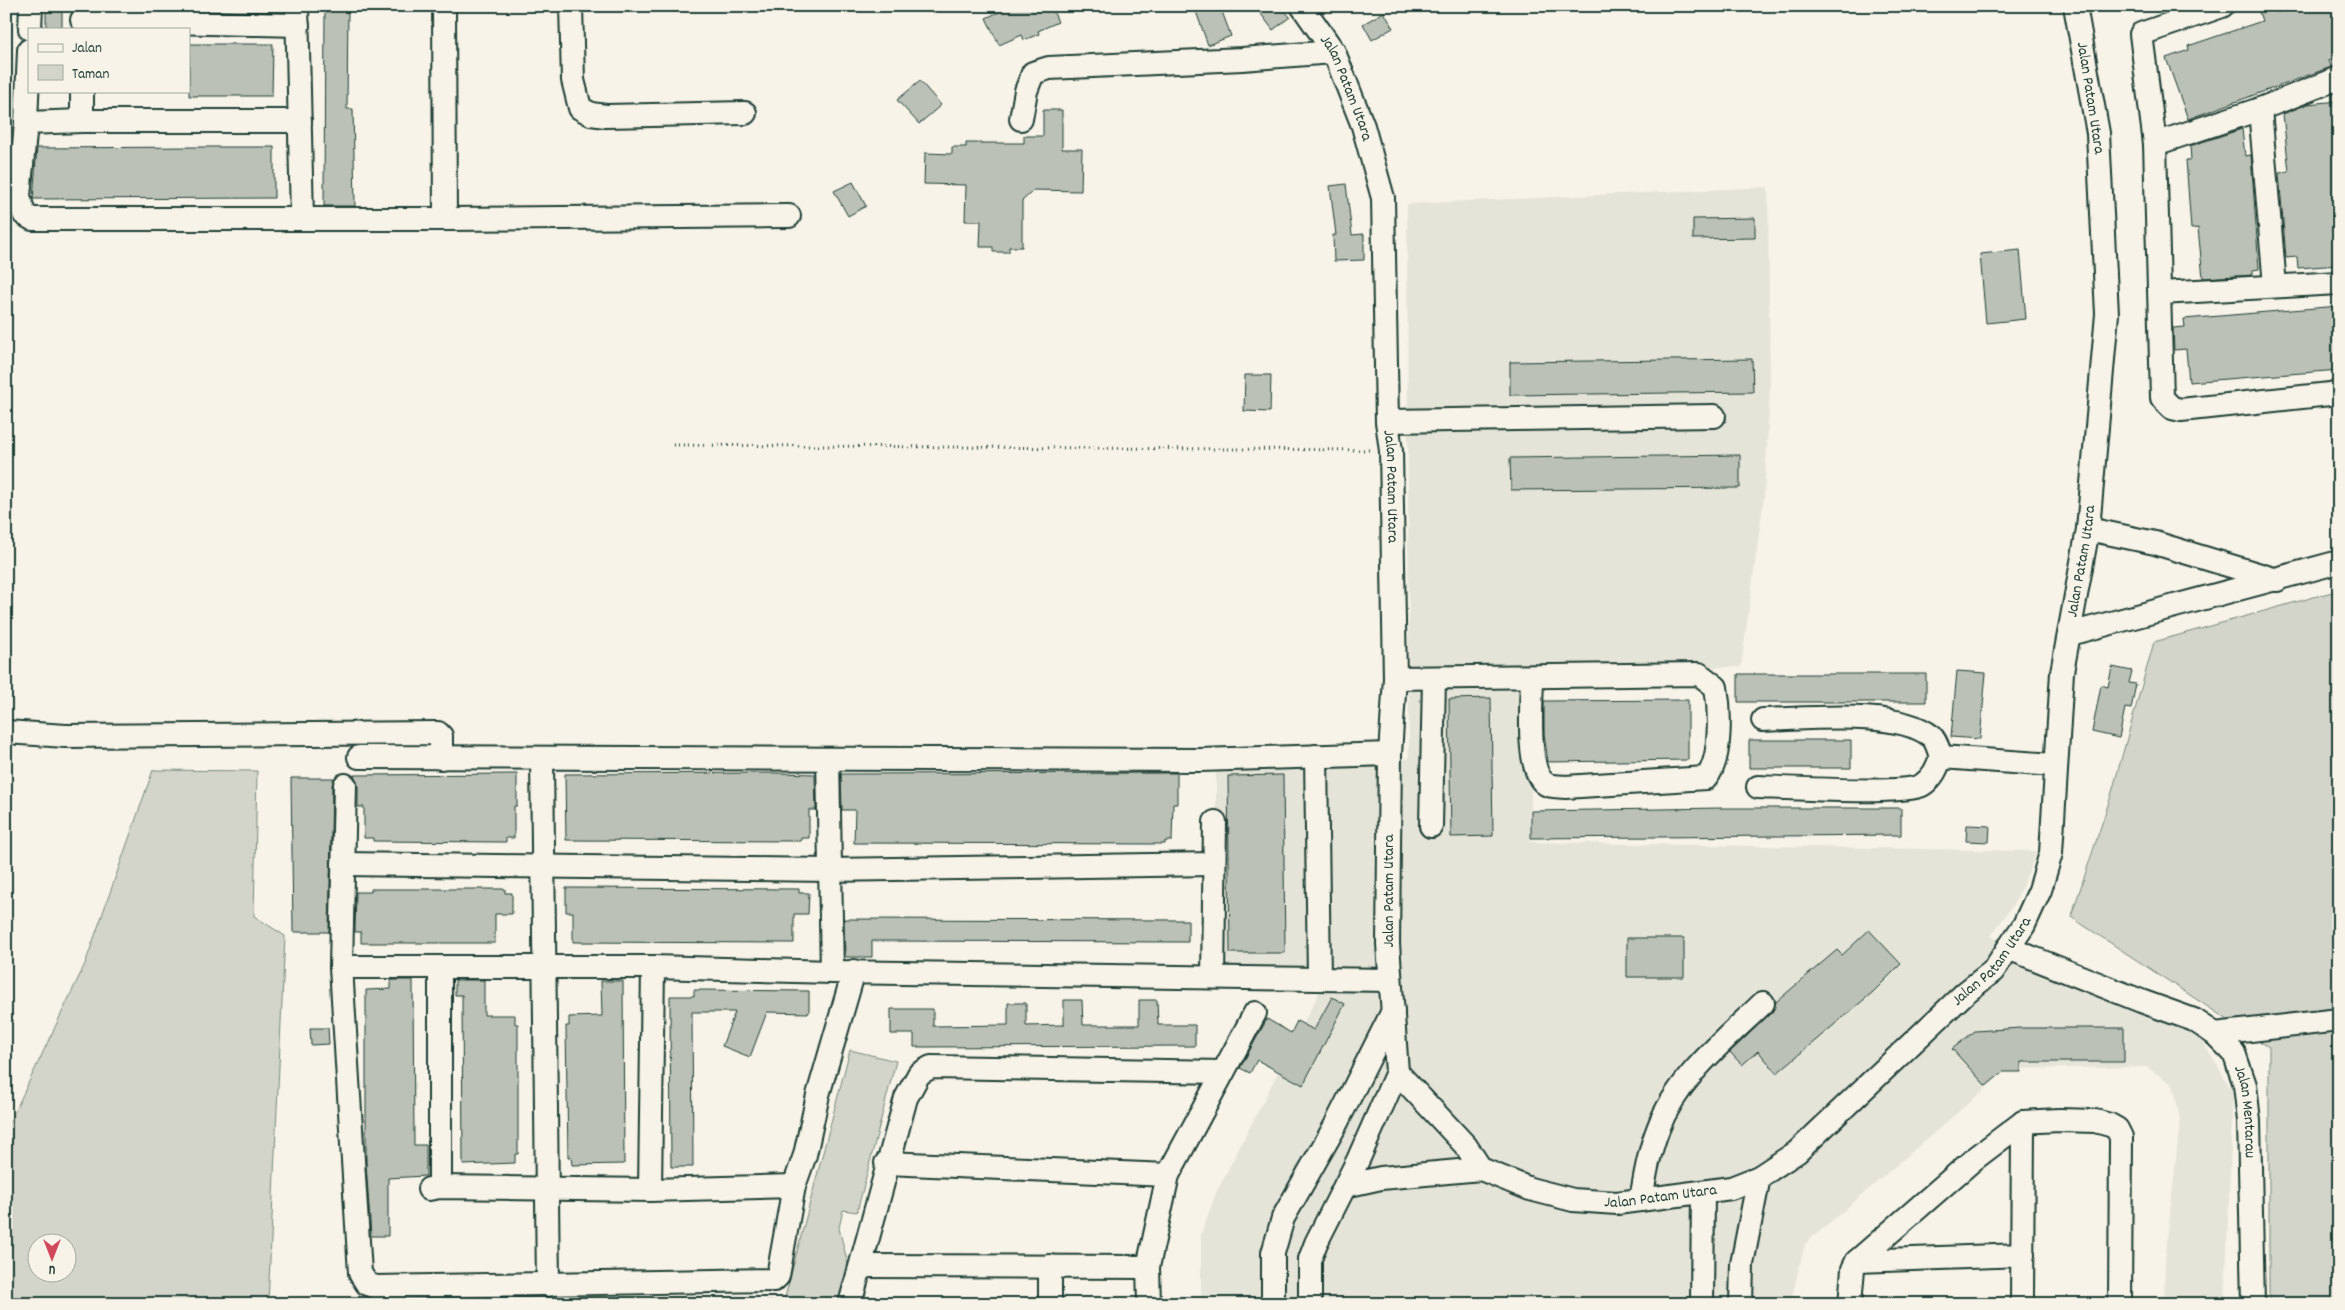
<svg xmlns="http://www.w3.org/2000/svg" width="2345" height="1310" font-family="Dekko,sans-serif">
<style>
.built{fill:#e5e4d9}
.green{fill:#d3d5ca;stroke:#79897f;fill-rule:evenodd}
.building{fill:#bbc1b6;stroke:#1f3d34}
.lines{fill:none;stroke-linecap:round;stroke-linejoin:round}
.minor-casing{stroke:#1f3d34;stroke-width:26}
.path{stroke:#1f3d34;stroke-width:3;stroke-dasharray:1 4;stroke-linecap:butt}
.minor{stroke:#f7f3e8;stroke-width:22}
.labels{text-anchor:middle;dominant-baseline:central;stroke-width:5;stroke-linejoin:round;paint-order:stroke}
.street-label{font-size:16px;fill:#1f3d34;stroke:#f7f3e8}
</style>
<rect width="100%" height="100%" fill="#f7f3e8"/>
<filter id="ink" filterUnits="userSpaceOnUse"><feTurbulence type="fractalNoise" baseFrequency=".02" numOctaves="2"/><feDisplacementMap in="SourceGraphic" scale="10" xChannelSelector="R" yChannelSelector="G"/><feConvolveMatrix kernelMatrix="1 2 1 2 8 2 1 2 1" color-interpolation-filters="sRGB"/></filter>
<g filter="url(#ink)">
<path class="built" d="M1768,187L1770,391L1764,497L1741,667L1534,669L1530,842L2038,851L2015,902L1991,936L2201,1038L2233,1092L2225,1304H2164L2165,1261L2180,1120L2173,1085L2147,1067L2008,1069L1805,1244L1790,1304H1201V1234L1216,1193L1326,979L1216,980V759H1409L1407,204Z"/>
<path class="green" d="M2339,590V1304H2269V1047L2071,917L2110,799L2154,642Z
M153,770L257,771L254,916L285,936L268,1304H6V1130L85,964ZM38,1242H68V1272H38Z
M850,1050L896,1061L857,1212L843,1210L839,1228L849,1269L839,1304H648L784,1301Z"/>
<path class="building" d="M46,6H62V29H46Z
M325,6H348L347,109H353L355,206H324Z
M1012,6H1051L1058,22L1038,31L1039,34L1024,40L1022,35L999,45L986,18Z
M1194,6H1220L1231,36L1208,45Z
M1255,6H1281L1290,17L1273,30Z
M2257,6H2275L2277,13L2296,6H2339V56L2329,60L2331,67L2188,119L2166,58L2189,50L2188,46L2262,21Z
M1384,12L1393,28L1372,40L1363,24Z
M189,44H273L272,96H189Z
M920,81L941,105L919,124L897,100Z
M2339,101V265L2298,268L2297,257L2286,258L2279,173L2289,172L2283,114L2308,104Z
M1043,110H1062V149H1082L1081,191L1034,190L1022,201V247H1009V252H993V247H980L981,221H965L966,185L924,184L925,153L952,154V147H966V143H1024V136H1043Z
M2242,129L2245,156L2251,155L2259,269L2253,270V275L2203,278L2198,228L2191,229L2186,160H2191L2190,146Z
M198,147H274V198L33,199L37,148Z
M853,182L866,206L848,216L834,191Z
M1346,184L1352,235L1364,234V260L1334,261L1333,235H1336L1330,186Z
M1755,218V238L1693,239V219Z
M2020,250L2026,319L1986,323L1980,254Z
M2339,306V370L2189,382L2186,349L2174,350L2173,328L2185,327L2184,319Z
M1752,359L1753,392L1510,395V362Z
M1245,375H1271L1270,412L1244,411Z
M1740,455V488L1511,490L1510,458Z
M2112,667L2132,671L2129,683L2136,684L2131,709L2125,708L2119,738L2092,732L2101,685L2108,687Z
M1957,671L1986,673L1980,739L1951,737Z
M1738,674H1926V702H1738Z
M1491,698L1493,836L1451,837L1449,699Z
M1688,700V760L1548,762L1544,734V701Z
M1749,740H1851V768H1749Z
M776,773L815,774L816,810H809V838H801V841L566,840L565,774Z
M1177,773V804H1173L1172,841H1165V844L854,843L855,810H842L841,774Z
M517,774V806H514V838H506V842L373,841V838H364V807H358V785L354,775Z
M1283,775L1285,953H1230L1228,776Z
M291,778H334L332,785L329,932H293Z
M1723,808H1901V835L1531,838V811Z
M1967,825L1990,826L1989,842L1966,841Z
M566,888L799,889V893H809L808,914H794V943L573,942V912H566Z
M371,889H505V893H512V914H495V943H361V932H355L356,892H371Z
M844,919L1188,920V942L872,941V957H845Z
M1869,930L1901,964L1873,992L1777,1073L1758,1051L1742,1065L1730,1052L1772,1012L1776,1002L1837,950L1842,955Z
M1627,938H1684V977H1627Z
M391,980H413L414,1145H426V1176L388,1178V1236H371L366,1163V990L391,989Z
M455,980H484V1015H515V1024H518V1154H515V1163L463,1165L462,995H455Z
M601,981H623L624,1164L572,1165L571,1157H568L566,1026H569V1017L602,1016Z
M694,990L809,991V1013L767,1012L750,1057L722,1046L735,1012H692L693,1167H671L670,996H694Z
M1332,997L1345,1004L1303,1085L1257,1060L1250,1073L1240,1068L1267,1019L1291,1033L1297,1021L1314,1030Z
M1064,1000H1082L1083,1025H1139V1000H1157L1158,1025H1195V1046L914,1047V1034H891V1009H933V1026L1008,1025V1003H1026V1026L1064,1025Z
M310,1028H328L329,1044L311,1045Z
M2021,1028H2124V1062H2021V1072H2003L1986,1086L1952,1049L1975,1031Z"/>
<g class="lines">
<defs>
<g id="minor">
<path d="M297,6L302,219"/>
<path d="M444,6L445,219"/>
<path d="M571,6L573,80L580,108L591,114L606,116L745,113"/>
<path id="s1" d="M1302,6L1334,52L1363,126L1383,198L1387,421L1391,451L1395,678L1390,754L1388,944L1397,1072L1466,1146L1481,1169L1530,1189L1573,1200L1617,1203L1731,1188L1759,1177L1797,1152L1965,993L1993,971L2024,925L2040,890L2051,853L2062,672L2088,529L2107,314L2098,133L2075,6"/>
<path d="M2222,6L2141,34L2155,144L2162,398L2172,408L2181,410L2339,393"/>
<path d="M82,20L298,25"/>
<path d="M30,29L31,6"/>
<path d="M29,50L26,123L19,196L24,214L32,219H445L789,216"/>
<path d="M82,91V121"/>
<path d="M2260,109L2275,286"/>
<path d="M1021,119L1026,91L1033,73L1049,68L1242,59L1334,52"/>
<path d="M26,123L82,121H300"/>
<path d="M2155,144L2260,109L2339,78"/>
<path d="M2161,293L2339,283"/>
<path d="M1387,421L1714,416"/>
<path d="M2088,529L2155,543L2277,580"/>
<path d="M2070,634L2339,562"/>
<path d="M1395,678L1699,674L1716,687C1720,710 1722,760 1706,778L1565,787C1560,786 1551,787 1546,784C1525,772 1532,699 1532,677"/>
<path d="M1763,720C1807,719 1897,709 1931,736C1936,740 1939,751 1941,757"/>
<path d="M6,732L66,736L438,733L441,736V758"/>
<path d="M1316,756L1319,978"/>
<path d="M359,757L1200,760L1390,754"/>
<path d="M542,758L548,1285"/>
<path d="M828,759L832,972"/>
<path d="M345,785L341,967L360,1273L367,1284L376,1287L774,1280L778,1276L794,1186L650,1190L440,1187L429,1189"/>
<path d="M1758,787C1785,788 1906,795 1922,785C1933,778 1937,768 1941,757L2055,765"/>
<path d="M1431,826L1434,678"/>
<path d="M343,864L829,870L1213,864"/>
<path id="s2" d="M2008,948L2141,1001L2194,1020L2215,1034L2234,1053L2245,1085L2249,1121L2253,1304"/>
<path d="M341,967H653L832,972L1390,980"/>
<path d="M440,967V1187"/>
<path d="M1213,977L1215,822"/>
<path d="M2215,1034L2339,1020"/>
<path d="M886,1163L1168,1175"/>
<path d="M794,1186L805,1155L818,1095L854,971"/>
<path d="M1345,1186L1381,1178L1481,1169"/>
<path d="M650,1190L653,967"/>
<path d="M1641,1200C1645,1176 1649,1152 1658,1129C1677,1078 1725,1040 1763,1003"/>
<path d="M1857,1261L2023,1255"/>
<path d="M861,1266L1148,1267"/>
<path d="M850,1304L906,1098L919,1074L931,1067L1223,1072"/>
<path d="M1050,1304V1266"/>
<path d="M1149,1304L1148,1267L1168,1175L1255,1013"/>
<path d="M1273,1304V1253L1283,1218L1334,1128L1393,1011"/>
<path d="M1310,1304V1259L1316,1243L1358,1160L1397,1072"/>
<path d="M1702,1304L1703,1193"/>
<path d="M1741,1304L1742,1264L1759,1177"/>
<path d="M1850,1304L1853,1269L1857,1261L1973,1160L2023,1122L2059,1120L2095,1121L2110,1125L2117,1129L2121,1137L2120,1304"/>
<path d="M2022,1304L2023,1122"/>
</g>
</defs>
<use href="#minor" class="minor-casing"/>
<path class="path" d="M673,445L1369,450"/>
<use href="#minor" class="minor"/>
</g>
</g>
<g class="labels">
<g class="street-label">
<text stroke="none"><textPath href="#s1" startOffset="94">Jalan Patam Utara</textPath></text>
<text transform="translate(2090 98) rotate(81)">Jalan Patam Utara</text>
<text stroke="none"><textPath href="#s1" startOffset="499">Jalan Patam Utara</textPath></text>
<text stroke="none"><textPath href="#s1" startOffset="2239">Jalan Patam Utara</textPath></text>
<text transform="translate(1389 891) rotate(-90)">Jalan Patam Utara</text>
<text stroke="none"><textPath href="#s1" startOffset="1819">Jalan Patam Utara</textPath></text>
<text stroke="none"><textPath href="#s2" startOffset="312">Jalan Mentarau</textPath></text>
<text stroke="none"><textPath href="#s1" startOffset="1399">Jalan Patam Utara</textPath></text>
</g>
</g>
<rect width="2345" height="1310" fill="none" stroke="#f7f3e8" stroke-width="25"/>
<rect x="12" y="12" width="2320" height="1285" fill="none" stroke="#1f3d34" stroke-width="2" filter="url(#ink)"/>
<rect x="28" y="28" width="162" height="65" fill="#f7f3e8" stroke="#a1aaa0"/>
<rect x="38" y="44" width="25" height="8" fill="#f7f3e8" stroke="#a1aaa0"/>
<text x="72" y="52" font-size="15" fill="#1f3d34">Jalan</text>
<rect x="38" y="65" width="25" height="15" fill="#d3d5ca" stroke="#a1aaa0"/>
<text x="72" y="78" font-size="15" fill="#1f3d34">Taman</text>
<g transform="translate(52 1258) rotate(180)"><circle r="24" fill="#f7f3e8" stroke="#a1aaa0"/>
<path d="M0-4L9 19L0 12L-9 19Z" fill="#d1495b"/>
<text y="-8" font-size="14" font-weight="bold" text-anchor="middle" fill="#1f3d34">U</text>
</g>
</svg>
